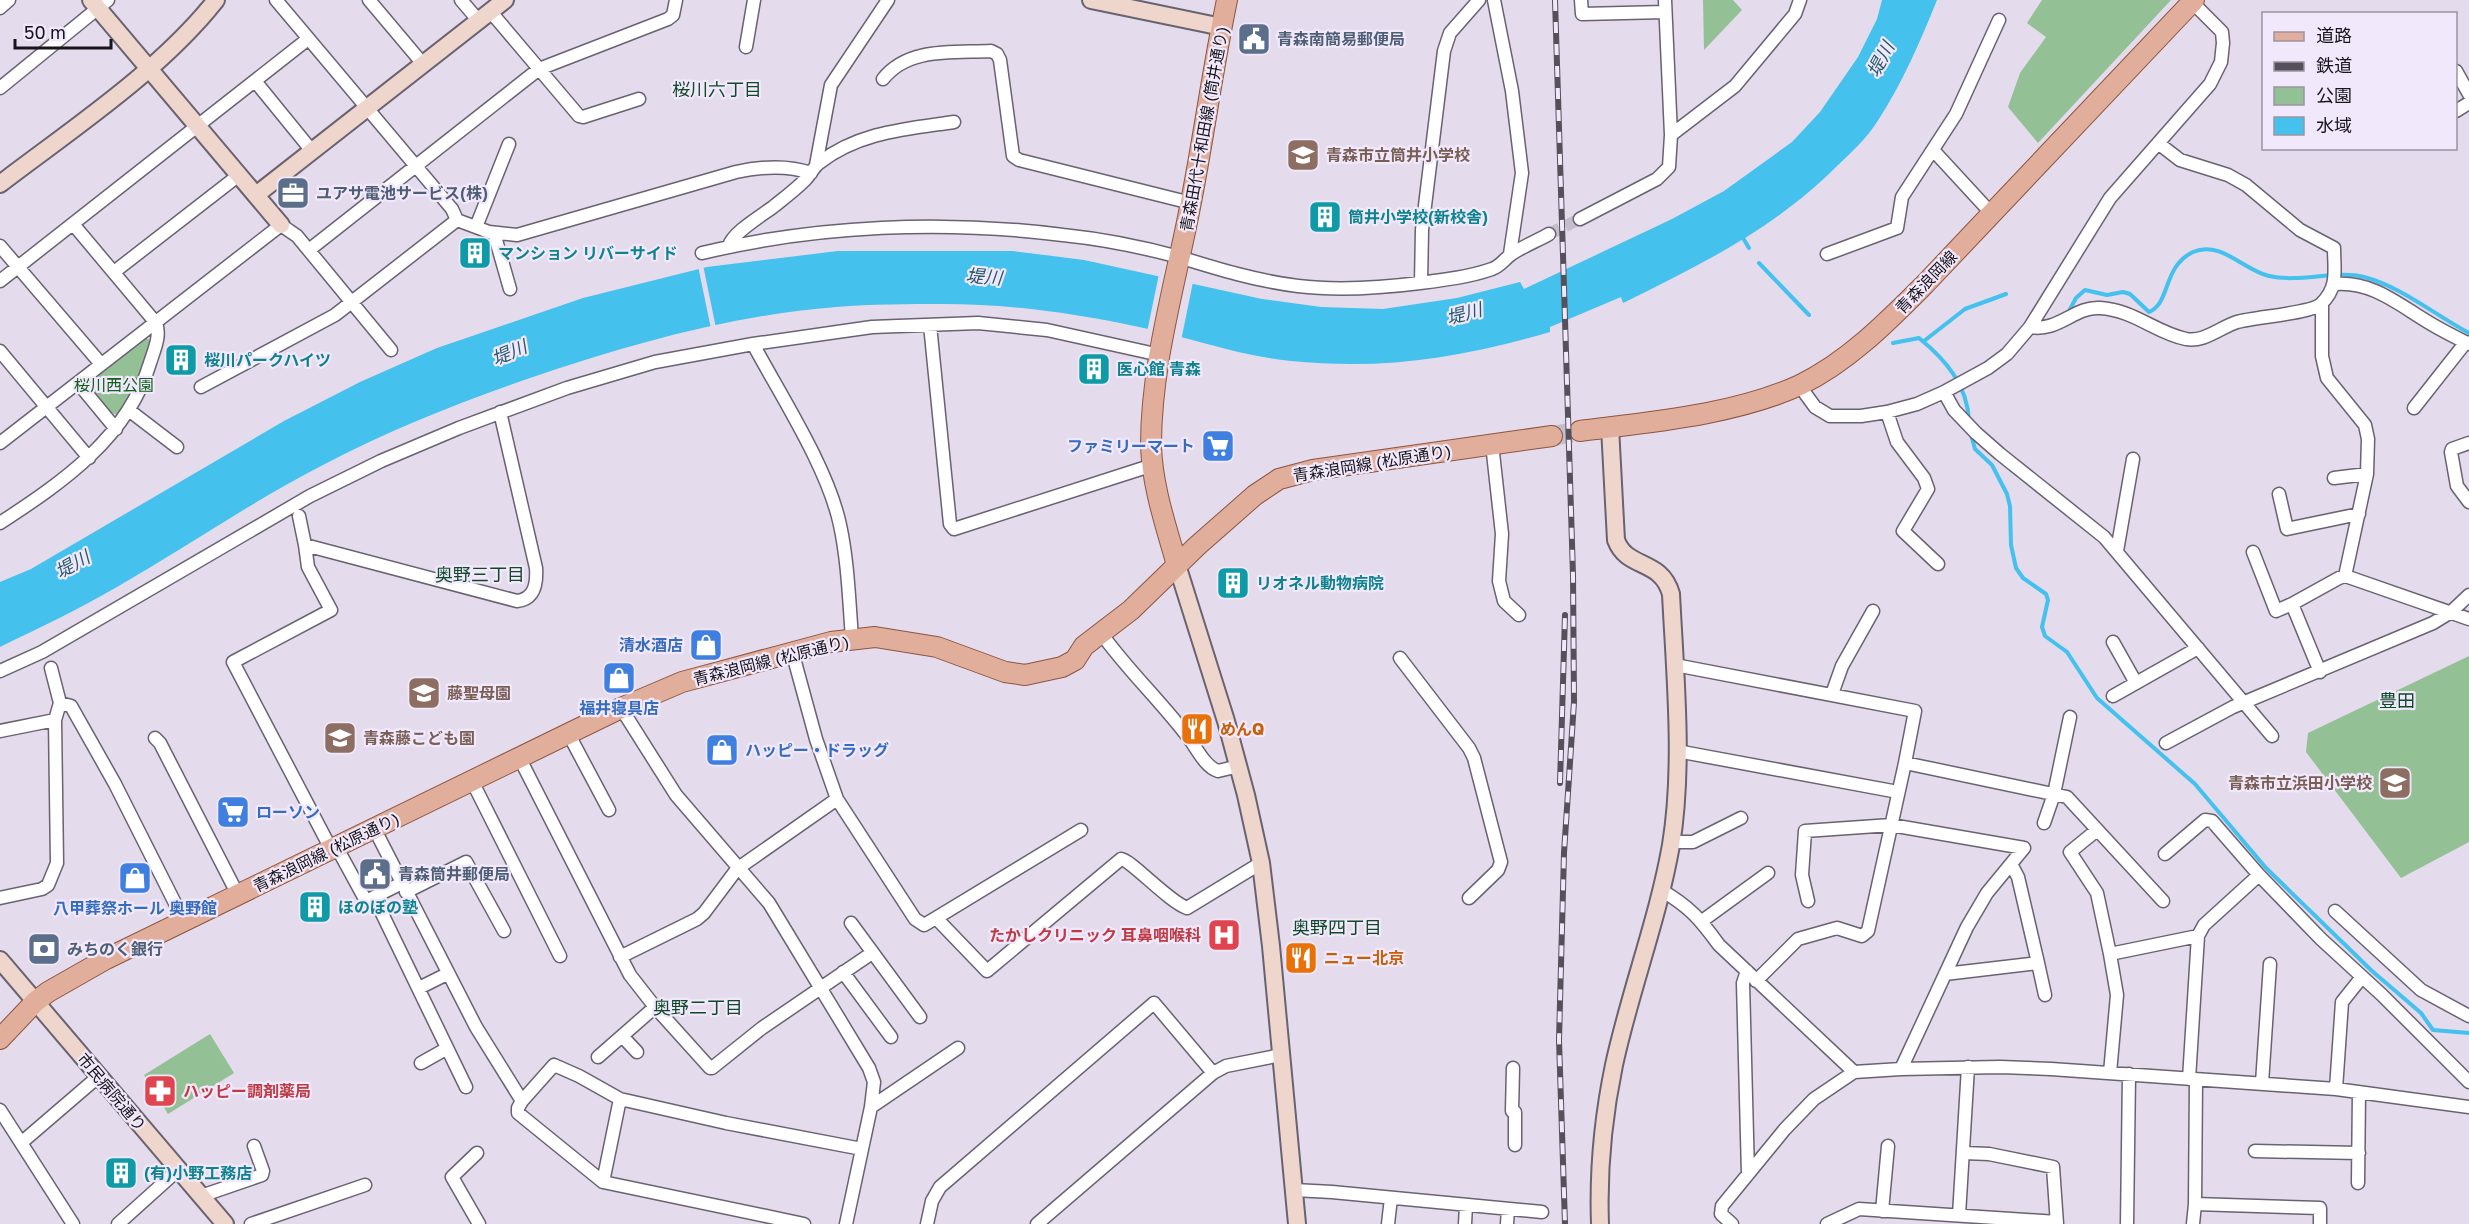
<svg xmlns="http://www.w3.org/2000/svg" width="2469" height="1224" font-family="'Golos Text','Noto Sans JP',sans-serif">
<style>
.green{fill:#94c095}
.water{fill:#44c1ed}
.pier{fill:#e4dbed}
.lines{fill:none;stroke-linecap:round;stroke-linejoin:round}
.stream{stroke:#44c1ed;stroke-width:4}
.street-tunnel{stroke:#c5bdcd;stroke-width:12;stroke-dasharray:12 6;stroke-linecap:butt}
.primary-tunnel{stroke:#c5bdcd;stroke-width:20;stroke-dasharray:20 10;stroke-linecap:butt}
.street-casing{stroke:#696271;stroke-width:15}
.secondary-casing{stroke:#696271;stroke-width:20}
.primary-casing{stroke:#8c5541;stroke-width:22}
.street{stroke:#fff;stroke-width:12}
.secondary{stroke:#efd6cc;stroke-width:16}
.primary{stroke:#e0ae9a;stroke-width:20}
.rail-casing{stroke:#55505a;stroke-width:6}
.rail{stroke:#f1e9fb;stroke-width:4;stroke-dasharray:11;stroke-linecap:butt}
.labels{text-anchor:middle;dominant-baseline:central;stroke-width:4.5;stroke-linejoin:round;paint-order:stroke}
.service-label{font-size:16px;font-weight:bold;fill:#4e5e75;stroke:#f1e9fb;text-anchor:start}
.street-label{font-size:16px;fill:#17141a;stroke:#f1e9fb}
.education-label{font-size:16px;font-weight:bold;fill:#785e54;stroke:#f1e9fb;text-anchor:start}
.culture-label{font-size:16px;font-weight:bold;fill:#0d838f;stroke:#f1e9fb;text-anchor:start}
.park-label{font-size:16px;fill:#105f1d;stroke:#f1e9fb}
.shop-label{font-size:16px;font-weight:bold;fill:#366cbe;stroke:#f1e9fb;text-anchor:end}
.food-label{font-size:16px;font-weight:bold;fill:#c56008;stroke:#f1e9fb;text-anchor:start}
.health-label{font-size:16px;font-weight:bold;fill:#be3a42;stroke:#f1e9fb;text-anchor:end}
.water-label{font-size:18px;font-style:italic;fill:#26586b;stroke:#f1e9fb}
.neighbourhood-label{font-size:18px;fill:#114928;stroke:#f1e9fb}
</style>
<rect width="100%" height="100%" fill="#e4dbed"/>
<path class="green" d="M1703,0H1733L1742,10L1704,50Z
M2042,0H2171L2038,143L2008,107L2020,73L2046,37L2027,23Z
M145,337L150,340L137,384L118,415L112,413L87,385V381Z
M2469,656V842L2401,878L2306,752L2308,733Z
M210,1034L234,1073L168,1114L144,1075Z"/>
<path class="water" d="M1882,0H1937C1920,42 1902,84 1877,122C1866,139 1851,153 1837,166C1774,229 1702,264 1623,303L1621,297L1550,327V332C1459,358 1385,370 1291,361C1238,356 1190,337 1139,327C1075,313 1008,304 943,304C908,304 872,304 836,307C733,315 631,344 533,377C461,402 389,430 321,466C251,502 185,548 117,587C79,609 39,628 0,647V582L31,569L284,421L360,382L437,348L583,298L707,267L838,251H1013L1084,260L1262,299L1321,307L1383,309L1457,298L1520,282L1524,289L1672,219L1724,191L1792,142L1820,112L1858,57L1877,19Z"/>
<path class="pier" d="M703,265L716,328L711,329L698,266Z
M1159,274L1193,282L1181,341L1147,332Z"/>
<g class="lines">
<path class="stream" d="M1743,238L1749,248
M1759,263L1809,315
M2068,313L2076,298L2085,290L2107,295L2123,292L2130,294L2149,312C2171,303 2162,267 2193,252C2221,240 2243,270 2269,276C2299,283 2335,270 2364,277C2402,287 2435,315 2469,333
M1924,341L1965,309L2006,294
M1893,343L1919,338C1946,360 1967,385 1969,420
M1970,431L1975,449L1992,465L2007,494L2010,506L2011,545L2016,568L2023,578L2046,594L2048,600L2042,627L2045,636L2067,652L2097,698L2195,784L2266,868L2372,971L2421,1013L2433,1030L2469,1033"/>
<path class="street-tunnel" d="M1549,234L1580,219"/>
<path class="primary-tunnel" d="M1552,436L1580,431"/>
<defs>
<path id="street" d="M369,0L423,64
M461,0L478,20
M1494,0L1512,91L1522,173L1510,254
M1581,0L1582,14L1665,12
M0,8L9,0
M490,11L579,116L583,117L639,99
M746,47L754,0
M2456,71L2469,94
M883,79C908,47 953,53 991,51L997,54L1000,60L1013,156L1019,160L1191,203
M255,81L312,151
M0,88L108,0
M2456,111L2469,103
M1671,135L1735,86L1795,14L1800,0
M1933,150L1991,213
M816,165L831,85L888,0
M1580,219L1657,179L1669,167L1671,135L1665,0
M457,220L489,232L517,235L736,172C759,167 788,165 811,173
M476,227L509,144
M494,233L510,289
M0,246L101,364
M729,246C732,233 761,216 773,207C783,199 795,190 805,180C810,175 813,168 819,163C859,132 906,129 954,122
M309,250L539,69L668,19L673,15L676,0
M702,253C818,225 945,220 1063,235C1102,239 1142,247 1179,257C1218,269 1257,281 1298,286C1339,291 1380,288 1420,283C1444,280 1469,277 1492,269C1500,266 1503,261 1509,256C1517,249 1539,240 1549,234
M1827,254L1897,228L1902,197L1956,114L1999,20
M114,272L239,175
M0,281L308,39
M1421,283L1422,230L1444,51L1450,33L1479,0
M2335,284C2372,281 2398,304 2428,322C2441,330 2455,337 2469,344
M2322,304V356L2327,378L2365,425L2368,439L2367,474
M930,325L950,524L954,529L1153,465
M2030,327C2059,332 2075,306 2100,308C2134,310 2156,333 2186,339C2203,343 2221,327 2237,322C2255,317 2312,313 2321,304C2339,287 2334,270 2334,248L2300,230L2246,185L2228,175L2180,160L2158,143
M753,344C781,396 828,468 840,525C848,562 849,600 852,638
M0,351L89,458
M78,383L116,429
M1799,385L1815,407L1830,416H1861L1887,412L1917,404L1944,392L1988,368L2007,354L2030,327L2110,198L2210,84L2221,62L2223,43L2222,32L2190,0
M201,387L335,315L457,220L452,209L276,0
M1944,392L1954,410L1976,433L2000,454L2104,537L2272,736
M2414,408L2466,342
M130,411L177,447
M1887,412L1897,442L1924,478L1928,489L1903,531L1938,564
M0,443L281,225L297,236L391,350
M2469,443L2452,449L2451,452L2457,486L2469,502
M1492,444L1502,534L1499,581L1504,601L1519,615
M2334,478L2367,474L2345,576
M2279,494L2287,529L2359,514
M299,516L305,545
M0,523C63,482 128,437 150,363C154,350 161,336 156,323L73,224
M2117,551L2133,459
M2253,552L2276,611L2292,604
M1101,633C1128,671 1163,703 1191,741C1198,751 1206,767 1218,771L1239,766
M2113,642L2136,683
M792,651L816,739L837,799L915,919L924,925L936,918L987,971L1121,859C1131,860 1168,901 1187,908L1261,863
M1400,658L1469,748L1474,758L1501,862L1498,870L1469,898
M1675,665L1915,711L1905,763
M0,671L42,652L310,496L381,461L459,428L567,388L655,362L753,344L872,327L978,323L1047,330L1160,355
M2320,672L2292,604L2339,578L2345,576L2354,579L2469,619
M1832,694L1842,666L1873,611
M2113,696L2198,648
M60,703L71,706L115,784L184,921
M621,708L676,795L769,903L869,1068L874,1082L871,1107L846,1224
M0,731L55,720
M568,733L609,810
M155,738L160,743L238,895
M2166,743L2233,707L2433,623L2451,612L2469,595
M1677,751L1898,792
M519,757L630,975L655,1007L710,1068H712L762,1028L872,953
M472,781L560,956
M2044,823L2054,794L2070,717
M374,828L476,1027L522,1101L518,1108V1113L603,1182L804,1224
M2097,830L2070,852L2097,893L2110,954L2117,995L2110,1073
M1671,842H1693L1741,818
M336,846L366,901L402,883
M331,849L233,662L331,610L308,567L305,545L517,601C535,599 537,583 536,568L500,412
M2165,854L2205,820L2212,821L2259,875L2321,939L2382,995L2469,1082
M1661,890C1690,907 1700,919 1719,945L1854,1072
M406,892L466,862L504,931
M374,897L466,1087
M0,898L42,889L48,885L57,863L55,720L60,703L51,668
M1808,901L1802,875L1805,831L1891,825L2024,848L1987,893L1967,927L1901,1069
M2335,911L2421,990L2469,1016
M936,918L1081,830
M1702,921L1768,873
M851,923L920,1017
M2110,954L2198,936
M620,957L697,919L704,913L737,869L837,799
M2038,963L2045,995
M1747,971L1743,983L1748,1174
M843,972L891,1037
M1945,974L2038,963L2018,877L2011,864
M1756,981L1798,939L1837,928L1862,936L1868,931L1905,763L2067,797L2163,901
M419,988L447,974
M622,1036L637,1052
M598,1057L655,1007
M421,1063L446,1049
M2189,1079L2198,936L2204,925L2259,875
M2196,1079L2195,1204L2320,1208V1224
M2262,1083L2270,964
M2336,1089L2342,1002L2362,977
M522,1101L554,1065L579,1076L620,1099L726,1123L862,1149
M871,1107L958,1048
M0,1110L73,1224
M1512,1111L1513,1068
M1515,1112V1145
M21,1143L99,1076
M2255,1151L2359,1153
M477,1153L452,1177L479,1224
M1964,1153L1989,1154L2053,1167L2057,1224
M603,1182L620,1099
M2358,1183L2359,1092
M1294,1190L1332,1192L1542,1212
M201,1196L262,1175L263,1171L254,1146
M1882,1211L1888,1146
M1959,1215L1968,1067
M118,1224L178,1170
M251,1224L365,1185
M927,1224L932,1201L940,1187L1154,1003L1213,1073
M1037,1224L1213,1073L1226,1066L1281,1055
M1388,1224L1391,1198
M1465,1224L1466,1205
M1507,1224L1508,1209
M1732,1224L1721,1214L1722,1206L1785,1129L1814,1099L1854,1072L1901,1069L2000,1067L2051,1069L2336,1089L2469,1107
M1827,1224L1859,1209L2057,1222
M2127,1224L2129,1074
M2193,1224L2195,1204"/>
<path id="secondary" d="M91,0L281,225
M1091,0L1222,27
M0,184C72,129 160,71 216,0
M256,195L505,0
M1177,565L1226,721L1246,795L1261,863L1271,946L1297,1224
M0,960L225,1224
M1600,1224C1598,1170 1603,1118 1614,1065C1630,991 1658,919 1671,845C1684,766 1675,674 1671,594C1661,558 1627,570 1616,540L1610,427"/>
<path id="primary" d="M1580,431C1651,422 1734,415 1800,385C1848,362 1888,321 1925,284L2194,0
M1177,565C1166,526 1152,486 1151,445C1151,363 1176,282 1191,202C1204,135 1213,67 1227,0
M0,1039L35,1002L48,992L106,959L621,708L682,682L831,642L875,637L937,647L1005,672L1025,675L1062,667L1075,660L1084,646L1131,610L1197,546L1255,495L1279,479L1313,470L1552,436"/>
</defs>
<use href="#street" class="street-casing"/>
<use href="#secondary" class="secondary-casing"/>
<use href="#primary" class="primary-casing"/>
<use href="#street" class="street"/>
<use href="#secondary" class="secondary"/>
<use href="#primary" class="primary"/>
<defs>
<path id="rail" d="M1555,0L1573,575L1574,702L1564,853L1559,1040L1565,1224
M1560,783L1565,615"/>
</defs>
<use href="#rail" class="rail-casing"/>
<use href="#rail" class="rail"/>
</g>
<defs>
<symbol id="civic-square" viewBox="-11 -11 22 22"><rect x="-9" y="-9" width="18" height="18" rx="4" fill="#5c6f8a" stroke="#f1e9fb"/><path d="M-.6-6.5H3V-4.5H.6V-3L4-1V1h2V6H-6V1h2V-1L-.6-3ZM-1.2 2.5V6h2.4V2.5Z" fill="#fff"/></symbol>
<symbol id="school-square" viewBox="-11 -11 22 22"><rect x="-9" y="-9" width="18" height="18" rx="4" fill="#8d6e63" stroke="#f1e9fb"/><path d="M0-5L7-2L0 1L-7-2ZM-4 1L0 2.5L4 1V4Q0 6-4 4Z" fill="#fff"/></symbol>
<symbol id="office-square" viewBox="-11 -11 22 22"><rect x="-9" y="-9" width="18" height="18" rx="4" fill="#5c6f8a" stroke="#f1e9fb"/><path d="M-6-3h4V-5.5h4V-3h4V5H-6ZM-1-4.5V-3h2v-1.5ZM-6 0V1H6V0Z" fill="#fff"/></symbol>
<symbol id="building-square" viewBox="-11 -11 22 22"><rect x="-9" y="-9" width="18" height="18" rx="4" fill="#0f9aa8" stroke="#f1e9fb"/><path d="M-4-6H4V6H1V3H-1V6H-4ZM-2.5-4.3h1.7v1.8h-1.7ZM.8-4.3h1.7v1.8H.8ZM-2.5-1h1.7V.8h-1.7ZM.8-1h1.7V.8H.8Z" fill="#fff"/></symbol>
<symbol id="supermarket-square" viewBox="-11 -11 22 22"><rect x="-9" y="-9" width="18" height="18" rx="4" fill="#3f7fe0" stroke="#f1e9fb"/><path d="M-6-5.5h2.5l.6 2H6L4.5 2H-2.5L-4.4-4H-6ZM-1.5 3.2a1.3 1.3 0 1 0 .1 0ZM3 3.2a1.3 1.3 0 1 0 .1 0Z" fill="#fff"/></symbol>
<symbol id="shop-square" viewBox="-11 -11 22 22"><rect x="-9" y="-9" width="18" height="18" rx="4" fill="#3f7fe0" stroke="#f1e9fb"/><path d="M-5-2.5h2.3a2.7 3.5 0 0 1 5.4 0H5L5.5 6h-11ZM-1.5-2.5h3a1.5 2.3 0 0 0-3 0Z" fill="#fff"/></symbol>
<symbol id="restaurant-square" viewBox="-11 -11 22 22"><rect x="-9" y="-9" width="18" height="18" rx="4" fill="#e8710a" stroke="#f1e9fb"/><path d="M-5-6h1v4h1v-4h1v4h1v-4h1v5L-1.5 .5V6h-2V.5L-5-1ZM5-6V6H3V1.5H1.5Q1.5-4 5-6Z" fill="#fff"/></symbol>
<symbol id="hospital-square" viewBox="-11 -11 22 22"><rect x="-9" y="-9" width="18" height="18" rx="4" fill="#e0444e" stroke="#f1e9fb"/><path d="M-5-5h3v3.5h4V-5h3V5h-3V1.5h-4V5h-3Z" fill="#fff"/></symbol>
<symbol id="bank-square" viewBox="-11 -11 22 22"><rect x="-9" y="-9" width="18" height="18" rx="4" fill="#5c6f8a" stroke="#f1e9fb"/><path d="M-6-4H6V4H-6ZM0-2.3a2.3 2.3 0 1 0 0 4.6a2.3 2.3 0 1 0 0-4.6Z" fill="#fff"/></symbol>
<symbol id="pharmacy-square" viewBox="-11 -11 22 22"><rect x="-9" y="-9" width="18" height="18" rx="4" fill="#e0444e" stroke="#f1e9fb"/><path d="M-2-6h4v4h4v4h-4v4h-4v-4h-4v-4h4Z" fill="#fff"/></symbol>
</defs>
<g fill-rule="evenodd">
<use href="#civic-square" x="1235" y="20" width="38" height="38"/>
<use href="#school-square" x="1284" y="136" width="38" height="38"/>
<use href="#office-square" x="274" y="174" width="38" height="38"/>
<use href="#building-square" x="1306" y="198" width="38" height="38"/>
<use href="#building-square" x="456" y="234" width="38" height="38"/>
<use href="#building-square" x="162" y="341" width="38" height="38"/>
<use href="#building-square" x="1075" y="350" width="38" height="38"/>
<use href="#supermarket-square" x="1199" y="427" width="38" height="38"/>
<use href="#building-square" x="1214" y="564" width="38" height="38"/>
<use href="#shop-square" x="687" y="626" width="38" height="38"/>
<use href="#shop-square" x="600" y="659" width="38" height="38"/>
<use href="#school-square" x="405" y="674" width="38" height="38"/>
<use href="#restaurant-square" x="1178" y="710" width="38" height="38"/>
<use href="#school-square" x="321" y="719" width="38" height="38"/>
<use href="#shop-square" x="703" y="731" width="38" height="38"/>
<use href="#school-square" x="2376" y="764" width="38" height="38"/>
<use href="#supermarket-square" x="214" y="793" width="38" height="38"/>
<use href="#civic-square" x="356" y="855" width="38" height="38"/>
<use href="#shop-square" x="116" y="859" width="38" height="38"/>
<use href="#building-square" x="296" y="888" width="38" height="38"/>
<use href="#hospital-square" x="1205" y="916" width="38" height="38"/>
<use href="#bank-square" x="25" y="930" width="38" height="38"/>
<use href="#restaurant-square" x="1282" y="939" width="38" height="38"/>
<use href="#pharmacy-square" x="141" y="1072" width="38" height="38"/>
<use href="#building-square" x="102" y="1154" width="38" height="38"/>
</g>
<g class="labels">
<g class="service-label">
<text x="1277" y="39">青森南簡易郵便局</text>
<text x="316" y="193">ユアサ電池サービス(株)</text>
<text x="398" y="874">青森筒井郵便局</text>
<text x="67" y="949">みちのく銀行</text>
</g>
<g class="street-label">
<text transform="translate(1204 129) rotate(-80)">青森田代十和田線 (筒井通り)</text>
<text transform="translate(1926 282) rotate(-46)">青森浪岡線</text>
<text transform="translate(1372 463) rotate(-9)">青森浪岡線 (松原通り)</text>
<text transform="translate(771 660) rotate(-14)">青森浪岡線 (松原通り)</text>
<text transform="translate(326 852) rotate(-26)">青森浪岡線 (松原通り)</text>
<text transform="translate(112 1092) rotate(50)">市民病院通り</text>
</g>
<g class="education-label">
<text x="1326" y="155">青森市立筒井小学校</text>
<text x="447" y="693">藤聖母園</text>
<text x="363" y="738">青森藤こども園</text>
<text x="2372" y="783" text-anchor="end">青森市立浜田小学校</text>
</g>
<g class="culture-label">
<text x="1348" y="217">筒井小学校(新校舎)</text>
<text x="498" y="253">マンション リバーサイド</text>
<text x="204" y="360">桜川パークハイツ</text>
<text x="1117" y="369">医心館 青森</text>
<text x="1256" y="583">リオネル動物病院</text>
<text x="338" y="907">ほのぼの塾</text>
<text x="144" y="1173">(有)小野工務店</text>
</g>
<g class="park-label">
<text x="114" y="385">桜川西公園</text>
</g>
<g class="shop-label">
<text x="1195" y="446">ファミリーマート</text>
<text x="683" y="645">清水酒店</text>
<text x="619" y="708" text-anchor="middle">福井寝具店</text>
<text x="745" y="750" text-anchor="start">ハッピー・ドラッグ</text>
<text x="256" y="812" text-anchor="start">ローソン</text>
<text x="135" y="908" text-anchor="middle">八甲葬祭ホール 奥野館</text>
</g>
<g class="food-label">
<text x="1220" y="729">めんQ</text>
<text x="1324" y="958">ニュー北京</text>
</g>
<g class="health-label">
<text x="1201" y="935">たかしクリニック 耳鼻咽喉科</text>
<text x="183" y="1091" text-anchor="start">ハッピー調剤薬局</text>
</g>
<g class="water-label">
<text transform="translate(1880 59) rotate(-62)">堤川</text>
<text transform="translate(984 276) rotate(5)">堤川</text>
<text transform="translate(1464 313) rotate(-15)">堤川</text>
<text transform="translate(509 352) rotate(-23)">堤川</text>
<text transform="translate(72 564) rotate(-29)">堤川</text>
</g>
<g class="neighbourhood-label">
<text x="717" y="89">桜川六丁目</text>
<text x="480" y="574">奥野三丁目</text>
<text x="2397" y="700">豊田</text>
<text x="1337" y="927">奥野四丁目</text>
<text x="698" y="1007">奥野二丁目</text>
</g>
</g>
<rect x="2262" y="12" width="195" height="138" fill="#f1e9fb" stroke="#9a94a1" stroke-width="1.5"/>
<rect x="2274" y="32" width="30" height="9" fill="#e0ae9a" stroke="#9a94a1" stroke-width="1.5"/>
<text x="2316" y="42" font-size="18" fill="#17141a">道路</text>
<rect x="2274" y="62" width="30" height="9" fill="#55505a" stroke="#9a94a1" stroke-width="1.5"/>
<text x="2316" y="72" font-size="18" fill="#17141a">鉄道</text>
<rect x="2274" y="87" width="30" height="18" fill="#94c095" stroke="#9a94a1" stroke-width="1.5"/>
<text x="2316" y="102" font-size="18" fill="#17141a">公園</text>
<rect x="2274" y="117" width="30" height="18" fill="#44c1ed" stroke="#9a94a1" stroke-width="1.5"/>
<text x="2316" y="132" font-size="18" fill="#17141a">水域</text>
<path d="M15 39v9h96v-9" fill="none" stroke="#17141a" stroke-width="3"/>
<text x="24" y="39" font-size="18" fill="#17141a" stroke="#f1e9fb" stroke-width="4.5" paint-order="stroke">50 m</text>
</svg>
